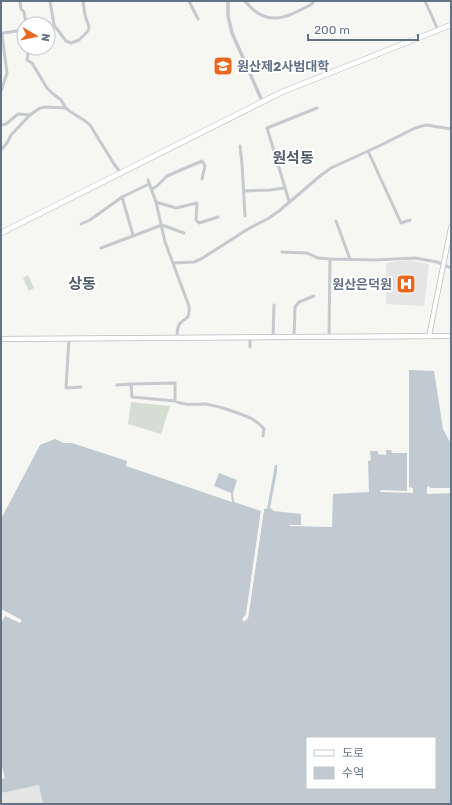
<svg xmlns="http://www.w3.org/2000/svg" width="452" height="805" font-family="Rubik,'Noto Sans KR',sans-serif">
<style>
.built{fill:#e4e5e4}
.green{fill:#d6ded3}
.water{fill:#c0cad0;fill-rule:evenodd}
.pier{fill:#f6f6f3}
.lines{fill:none;stroke-linecap:round;stroke-linejoin:round}
.secondary-casing{stroke:#b8bcc1;stroke-width:5.5}
.primary-casing{stroke:#b9bcc0;stroke-width:6}
.trunk-casing{stroke:#b8bbbe;stroke-width:6}
.minor{stroke:#c6c9cd;stroke-width:3}
.tertiary{stroke:#c6c9cd;stroke-width:3.5}
.secondary{stroke:#fff;stroke-width:4}
.primary{stroke:#fff;stroke-width:4.5}
.trunk{stroke:#fff;stroke-width:5}
.labels{text-anchor:middle;dominant-baseline:central;stroke-width:4;stroke-linejoin:round;paint-order:stroke}
.poi-label{font-size:13px;font-weight:bold;fill:#647285;stroke:#fff;text-anchor:start}
.quarter-label{font-size:15px;font-weight:bold;fill:#525c6a;stroke:#fff}
</style>
<rect width="100%" height="100%" fill="#f6f6f3"/>
<path class="built" d="M408,260L429,264L424,306L386,304V263Z
M39,785L43,804H1V793Z"/>
<path class="green" d="M28,275L34,288L29,291L23,278Z
M131,402L170,406L161,434L128,424Z"/>
<path class="water" d="M409,370L434,371L443,429L451,444V488H430V487L427,486V494L451,493V804H43L39,785L1,793V779L5,778L1,763V623L5,616L20,623L22,620L1,609V519L40,445L55,439L64,443H72L127,461L126,466L232,502L231,493L214,486L219,473L237,480L233,493L234,502L261,511L246,615L242,619L248,618L264,509H267L275,465H277V472L270,508L274,511L301,514V525H289V526L332,527L333,494L369,492L368,461L371,460L370,451H378V454L386,455V450H391L392,453H407V491L381,490L380,492L413,493V488L409,487ZM307,738H435V788H307Z"/>
<path class="pier" d="M264,509L248,618L244,622L242,619L246,615L261,511Z"/>
<g class="lines">
<defs>
<path id="secondary" d="M429,336L451,227"/>
<path id="primary" d="M1,339L451,336"/>
<path id="trunk" d="M1,233L282,92L451,25"/>
</defs>
<use href="#secondary" class="secondary-casing"/>
<use href="#primary" class="primary-casing"/>
<use href="#trunk" class="trunk-casing"/>
<path class="minor" d="M20,1L21,9L24,12L26,24
M50,1L54,25L66,41L71,43L79,40L88,31L89,27L85,15L83,1
M189,1L198,19
M245,1C267,29 287,17 312,4L314,1
M425,1L438,30
M29,48L27,60L32,63L47,88L52,93L61,100L66,108
M1,91L7,73L2,35L3,33L24,30
M1,125L6,124L18,114L30,115L40,108L46,107L66,108C73,115 83,118 90,125L114,164L121,173
M240,146L242,164L245,216
M1,150L7,143L11,135L30,115
M368,151L401,223L410,220
M148,180L156,202L165,242L189,306C190,323 184,316 179,325C177,329 177,334 177,338
M152,189L157,186L167,176L202,161L205,166L202,179
M244,191L270,190L284,188
M122,197L133,235
M289,201L267,128L317,108
M156,202L176,208L197,203L196,220L199,223L218,217
M336,221L350,259
M81,224L90,220L122,197L149,184
M101,248L162,225L184,233
M282,252L307,253L318,258L330,259L374,260L415,258L437,262L451,268
M173,263L194,262L201,259L248,229L269,218L279,211L320,176L331,168L379,146L415,128L426,125L451,129
M329,337L330,259
M69,338L66,388L81,387
M250,338V347
M273,338L274,305
M294,338L295,307L299,302L314,296
M131,384L175,383V401
M117,385L131,384L132,397L175,401C184,406 195,404 205,404C215,405 243,414 252,419C257,422 261,425 264,429L263,436"/>
<path class="tertiary" d="M228,1V16L232,33L263,103"/>
<use href="#secondary" class="secondary"/>
<use href="#primary" class="primary"/>
<use href="#trunk" class="trunk"/>
</g>
<defs>
<symbol id="university-square" viewBox="-11 -11 22 22"><rect x="-9" y="-9" width="18" height="18" rx="4" fill="#eb671e" stroke="#fff"/><path d="M0-5L7-2L0 1L-7-2ZM-4 1L0 2.5L4 1V4Q0 6-4 4Z" fill="#fff"/></symbol>
<symbol id="hospital-square" viewBox="-11 -11 22 22"><rect x="-9" y="-9" width="18" height="18" rx="4" fill="#eb671e" stroke="#fff"/><path d="M-5-5h3v3.5h4V-5h3V5h-3V1.5h-4V5h-3Z" fill="#fff"/></symbol>
</defs>
<g fill-rule="evenodd">
<use href="#university-square" x="212" y="55" width="22" height="22"/>
<use href="#hospital-square" x="395" y="273" width="22" height="22"/>
</g>
<g class="labels">
<g class="poi-label">
<text x="237" y="66">원산제2사범대학</text>
<text x="392" y="284" text-anchor="end">원산은덕원</text>
</g>
<g class="quarter-label">
<text x="293" y="158">원석동</text>
<text x="82" y="284">상동</text>
</g>
</g>
<rect width="452" height="805" fill="none" stroke="#647285" stroke-width="4"/>
<rect x="306" y="737" width="130" height="52" fill="#ffffff" stroke="#c1c7ce"/>
<rect x="314" y="750" width="20" height="6" fill="#ffffff" stroke="#c1c7ce"/>
<text x="342" y="757" font-size="12" fill="#647285">도로</text>
<rect x="314" y="767" width="20" height="12" fill="#c0cad0" stroke="#c1c7ce"/>
<text x="342" y="777" font-size="12" fill="#647285">수역</text>
<g transform="translate(36 36) rotate(99)"><circle r="19" fill="#ffffff" stroke="#c1c7ce"/>
<path d="M0-3L7 15L0 10L-7 15Z" fill="#eb671e"/>
<text y="-6" font-size="11" font-weight="bold" text-anchor="middle" fill="#647285">N</text>
</g>
<path d="M308 34v6h110v-6" fill="none" stroke="#647285" stroke-width="2"/>
<text x="314" y="34" font-size="12" fill="#647285" stroke="#ffffff" stroke-width="3" paint-order="stroke">200 m</text>
</svg>
